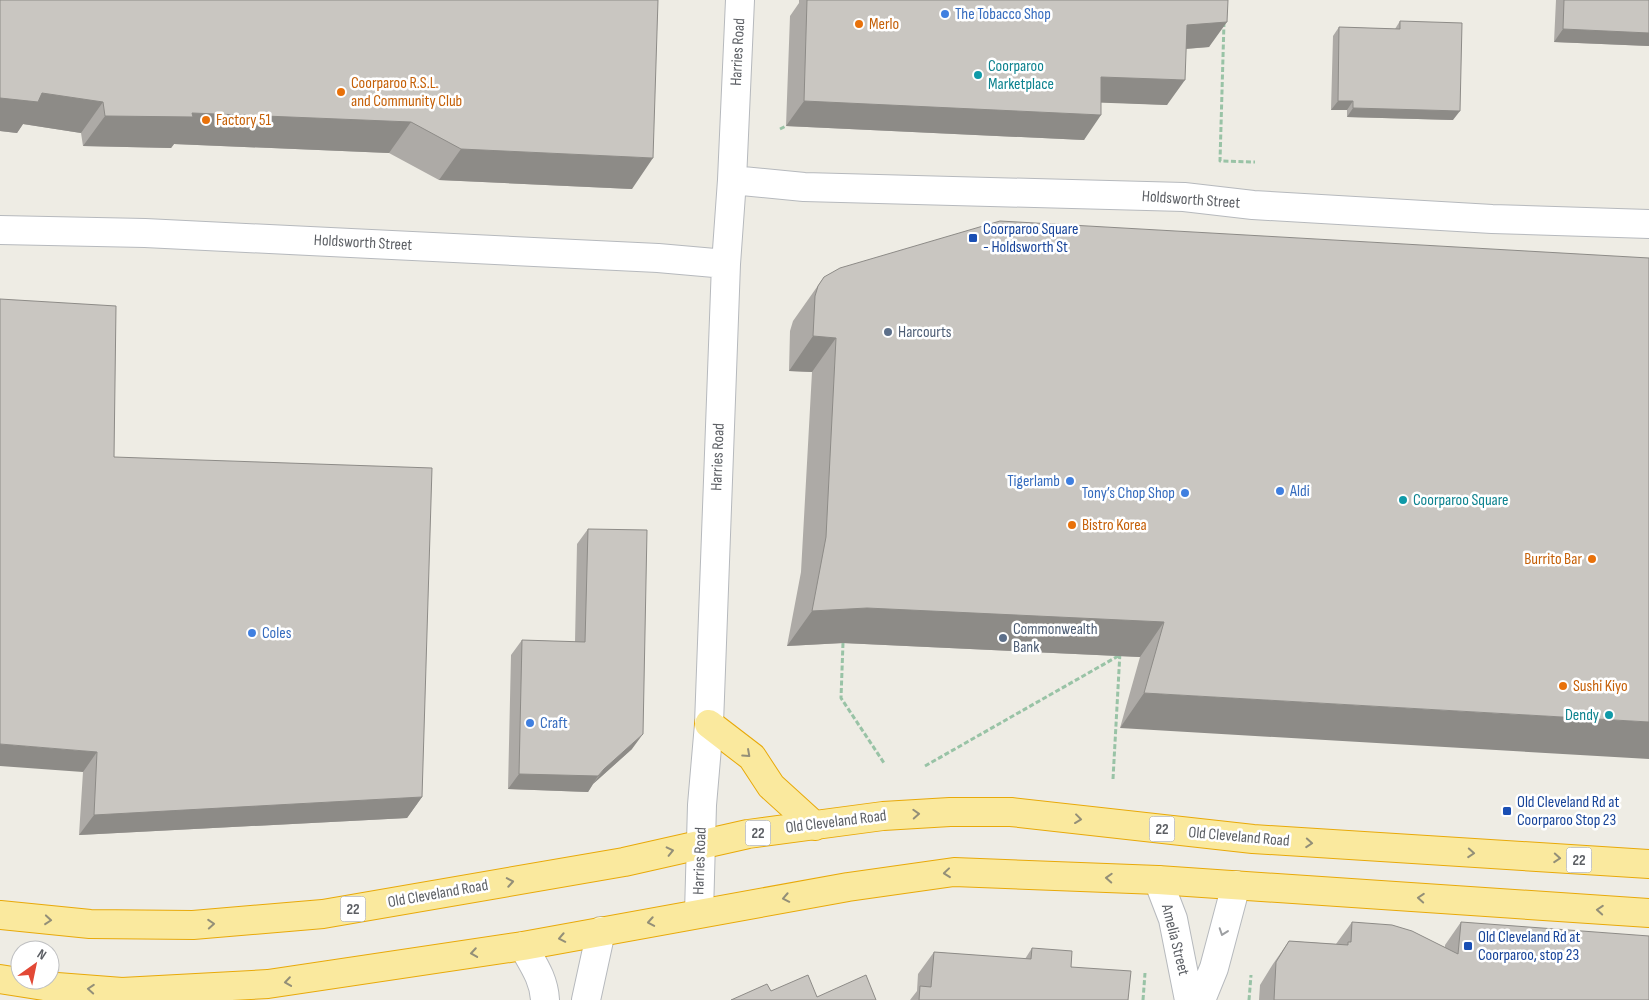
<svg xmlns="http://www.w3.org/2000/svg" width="1649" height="1000" font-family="'Sofia Sans Condensed',sans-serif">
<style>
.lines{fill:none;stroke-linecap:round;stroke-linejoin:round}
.minor-casing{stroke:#b6b9bd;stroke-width:30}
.trunk-casing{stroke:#e8a909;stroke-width:30}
.path{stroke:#99c3a6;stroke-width:3;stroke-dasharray:5 2.5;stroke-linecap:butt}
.minor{stroke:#fff;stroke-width:28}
.trunk{stroke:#fae99e;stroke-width:28}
.wall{fill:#adaaa6}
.shaded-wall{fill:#8d8b87}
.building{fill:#c9c6c1;stroke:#8d8b87}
.oneway{stroke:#938f78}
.oneway2{stroke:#9d9fa2}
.shop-dot{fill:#3f7fe0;stroke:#fff;stroke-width:2}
.food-dot{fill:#e8710a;stroke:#fff;stroke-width:2}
.culture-dot{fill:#0f9aa8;stroke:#fff;stroke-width:2}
.transit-dot{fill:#1a4fb4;stroke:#fff;stroke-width:2}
.service-dot{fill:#5c6f8a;stroke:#fff;stroke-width:2}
.labels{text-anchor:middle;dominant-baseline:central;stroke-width:5;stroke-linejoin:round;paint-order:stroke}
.shield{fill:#fff;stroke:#8d8f92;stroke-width:1}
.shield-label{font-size:15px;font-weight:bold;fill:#5c5f64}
.shop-label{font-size:16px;fill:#366cbe;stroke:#fff;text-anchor:start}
.food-label{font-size:16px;fill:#c56008;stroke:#fff;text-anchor:start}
.street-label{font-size:16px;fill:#5c5f64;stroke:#fff}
.culture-label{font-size:16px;fill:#0d838f;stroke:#fff;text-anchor:start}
.transit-label{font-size:16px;fill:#164399;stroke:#fff;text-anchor:start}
.service-label{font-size:16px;fill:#4e5e75;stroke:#fff;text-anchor:start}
</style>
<rect width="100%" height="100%" fill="#eeece4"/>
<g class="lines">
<defs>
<path id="minor" d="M732,180L804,187L1184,197L1253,205L1492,219L1649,224
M0,230L145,233L658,258L726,264
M1158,880L1173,919L1189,1000
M699,913L702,805L709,724L726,264L732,180L740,0
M523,946C533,964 544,979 545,1000
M586,1000L601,931
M1201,1000L1214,968L1236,885"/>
<path id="trunk" d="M709,724L752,757L771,786L815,826
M0,915L90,924L193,925L323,914L624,862L748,834L883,816L950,812H1011L1253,839L1649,864
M0,979L44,986L122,992L268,984L523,946L848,887L954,872L1158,880L1649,913"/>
</defs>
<use href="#minor" class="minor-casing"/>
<use href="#trunk" class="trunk-casing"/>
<path class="path" d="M1224,22L1220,161L1255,162
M780,129L786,126
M843,643L841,698L884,763
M925,766L1120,655
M1113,779L1120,652
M1143,1000L1145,973
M1249,1000L1251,975"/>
<use href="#minor" class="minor"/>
<use href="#trunk" class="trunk"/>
</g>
<path class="wall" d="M0,0H658L632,189L439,180L389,153L174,144L171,148L83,146L81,133L23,124L17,133L0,131Z
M799,0H1228L1209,47L1186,49L1167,105L1101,102L1084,140L786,126L790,16L799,3Z
M1556,0H1649V46L1554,42Z
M1400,21L1453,120L1347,117V110H1331L1333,36L1339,27L1395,29Z
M1649,258L1120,728L1140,657L843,643L787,646L801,572L812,372L789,371L790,331L793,321L824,277Z
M114,457L422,797L407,818L79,835L83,772Z
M588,529L632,749L593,784L588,792L508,789L511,655L522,640L575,642L577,544Z
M1352,922L1445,947V945L1461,922L1649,1000H1259L1260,985L1273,964L1289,941L1336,944Z
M1032,948L1071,967L1128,1000H910L917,991L918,974L934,952L1025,959Z"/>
<path class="shaded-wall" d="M1227,22L1209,47L1170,50L1187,25Z
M1563,29L1649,33V46L1554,42Z
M1101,77L1185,80L1167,105L1083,102Z
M42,93L103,102L81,133L23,124L17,133L0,131V98Z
M804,101L1101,115L1084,140L786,126Z
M1338,101H1353L1347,110H1331Z
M1353,108L1460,111L1453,120L1347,117Z
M192,113L411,122L389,153L174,144L171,148L83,146L105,116Z
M461,149L653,158L632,189L439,180Z
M813,336L836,338L812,372L789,371Z
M867,608L1164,622L1140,657L843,643L787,646L812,611Z
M1144,693L1649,722V759L1120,728Z
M643,734L632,749L593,784L604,769Z
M0,744L97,752L83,772L0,766Z
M519,774L598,776L588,792L508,789Z
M422,797L407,818L79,835L94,815Z"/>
<path class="building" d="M0,0H658L653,158L461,149L411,122L192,113L193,117L105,116L103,102L42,93L38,102L0,98Z
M807,0H1228L1227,22L1187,25L1185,80L1101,77V115L804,101Z
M1564,0H1649V33L1563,29Z
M1400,21L1462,23L1460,111L1353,108V101H1338L1339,27L1400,29Z
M1000,221L1649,258V722L1144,693L1164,622L867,608L812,611L826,537L836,338L813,336L815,296L818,286L824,277L840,268Z
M0,299L116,306L114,457L432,468L422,797L94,815L97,752L0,744Z
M588,529L647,530L643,734L604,769L598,776L519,774L522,640L585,642Z
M1352,922L1392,925L1412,931L1458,954L1461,922L1649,936V1000H1274L1276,962L1289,941L1348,945V942H1351Z
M1032,948L1072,951L1071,967L1131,971L1128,1000H919L920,986L931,987L934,952L1031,959Z
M808,975L817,997L866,975L876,1000H731L767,984L771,991Z"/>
<defs><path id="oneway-chevron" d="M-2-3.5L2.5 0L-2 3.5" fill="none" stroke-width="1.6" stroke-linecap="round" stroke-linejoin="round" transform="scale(1.25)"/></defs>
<g class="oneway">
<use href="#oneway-chevron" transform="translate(747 754) rotate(42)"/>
<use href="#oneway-chevron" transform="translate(916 814) rotate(-3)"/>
<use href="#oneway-chevron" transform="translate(1078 819) rotate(7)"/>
<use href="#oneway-chevron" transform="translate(1309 843) rotate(4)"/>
<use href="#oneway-chevron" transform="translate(670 851) rotate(-13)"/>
<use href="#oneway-chevron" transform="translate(1471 853) rotate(4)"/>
<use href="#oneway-chevron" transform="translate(1557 858) rotate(4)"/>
<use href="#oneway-chevron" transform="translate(947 873) rotate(174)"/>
<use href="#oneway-chevron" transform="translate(1109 878) rotate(-177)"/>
<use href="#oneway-chevron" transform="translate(510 882) rotate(-10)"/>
<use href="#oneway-chevron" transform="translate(786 898) rotate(169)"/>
<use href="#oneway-chevron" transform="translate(1421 898) rotate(-176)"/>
<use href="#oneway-chevron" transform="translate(1600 910) rotate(-176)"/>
<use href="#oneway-chevron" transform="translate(48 920) rotate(5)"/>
<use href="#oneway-chevron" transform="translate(651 922) rotate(170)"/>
<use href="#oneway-chevron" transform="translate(211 924) rotate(-4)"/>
<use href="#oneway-chevron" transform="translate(562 938) rotate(169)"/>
<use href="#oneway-chevron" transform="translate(474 953) rotate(171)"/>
<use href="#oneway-chevron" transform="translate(288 982) rotate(172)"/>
<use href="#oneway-chevron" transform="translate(91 989) rotate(-176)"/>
</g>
<use class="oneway2" href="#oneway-chevron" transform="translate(1223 932) rotate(109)"/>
<g class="shop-dot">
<circle cx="945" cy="14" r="5"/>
<circle cx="1070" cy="481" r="5"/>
<circle cx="1280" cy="491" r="5"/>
<circle cx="1185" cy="493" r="5"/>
<circle cx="252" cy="633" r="5"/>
<circle cx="530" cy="723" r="5"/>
</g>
<g class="food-dot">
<circle cx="859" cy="24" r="5"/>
<circle cx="341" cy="92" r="5"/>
<circle cx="206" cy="120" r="5"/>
<circle cx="1072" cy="525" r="5"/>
<circle cx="1592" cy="559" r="5"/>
<circle cx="1563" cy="686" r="5"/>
</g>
<g class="culture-dot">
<circle cx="978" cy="75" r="5"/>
<circle cx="1403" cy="500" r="5"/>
<circle cx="1609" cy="715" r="5"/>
</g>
<g class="transit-dot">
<rect x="968" y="233" width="10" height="10" rx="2.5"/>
<rect x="1502" y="806" width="10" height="10" rx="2.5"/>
<rect x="1463" y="941" width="10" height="10" rx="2.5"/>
</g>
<g class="service-dot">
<circle cx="888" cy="332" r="5"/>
<circle cx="1003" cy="638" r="5"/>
</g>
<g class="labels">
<g class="shield">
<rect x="1149.5" y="816.5" width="25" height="25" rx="4"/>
<rect x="745.5" y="820.5" width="25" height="25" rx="4"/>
<rect x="1566.5" y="847.5" width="25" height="25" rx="4"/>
<rect x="340.5" y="896.5" width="25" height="25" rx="4"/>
</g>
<g class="shield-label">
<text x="1162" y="829">22</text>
<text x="758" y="833">22</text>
<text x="1579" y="860">22</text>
<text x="353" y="909">22</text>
</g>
<g class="shop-label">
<text x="955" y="14">The Tobacco Shop</text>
<text x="1060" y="481" text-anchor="end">Tigerlamb</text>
<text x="1290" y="491">Aldi</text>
<text x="1175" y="493" text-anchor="end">Tony’s Chop Shop</text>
<text x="262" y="633">Coles</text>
<text x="540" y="723">Craft</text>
</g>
<g class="food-label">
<text x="869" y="24">Merlo</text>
<text x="351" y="83">Coorparoo R.S.L.<tspan x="351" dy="18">and Community Club</tspan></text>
<text x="216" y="120">Factory 51</text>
<text x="1082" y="525">Bistro Korea</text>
<text x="1582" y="559" text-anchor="end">Burrito Bar</text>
<text x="1573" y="686">Sushi Kiyo</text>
</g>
<g class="street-label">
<text transform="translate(738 52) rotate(-87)">Harries Road</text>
<text transform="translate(1191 200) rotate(4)">Holdsworth Street</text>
<text transform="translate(363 243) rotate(3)">Holdsworth Street</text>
<text transform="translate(718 457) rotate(-88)">Harries Road</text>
<text transform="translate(836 822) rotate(-7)">Old Cleveland Road</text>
<text transform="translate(1239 837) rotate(5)">Old Cleveland Road</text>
<text transform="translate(700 861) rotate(-88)">Harries Road</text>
<text transform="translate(438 894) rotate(-10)">Old Cleveland Road</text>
<text transform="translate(1175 940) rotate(76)">Amelia Street</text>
</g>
<g class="culture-label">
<text x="988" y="66">Coorparoo<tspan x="988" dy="18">Marketplace</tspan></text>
<text x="1413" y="500">Coorparoo Square</text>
<text x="1599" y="715" text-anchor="end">Dendy</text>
</g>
<g class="transit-label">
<text x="983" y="229">Coorparoo Square<tspan x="983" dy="18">- Holdsworth St</tspan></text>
<text x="1517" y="802">Old Cleveland Rd at<tspan x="1517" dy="18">Coorparoo Stop 23</tspan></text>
<text x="1478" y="937">Old Cleveland Rd at<tspan x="1478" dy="18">Coorparoo, stop 23</tspan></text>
</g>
<g class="service-label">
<text x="898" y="332">Harcourts</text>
<text x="1013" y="629">Commonwealth<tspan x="1013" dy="18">Bank</tspan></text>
</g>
</g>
<g transform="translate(35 965) rotate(33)"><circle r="24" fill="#ffffff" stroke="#bebfc1"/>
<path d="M0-4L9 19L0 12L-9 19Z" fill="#e24835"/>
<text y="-8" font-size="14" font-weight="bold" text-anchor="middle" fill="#5c5f64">N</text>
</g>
</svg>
